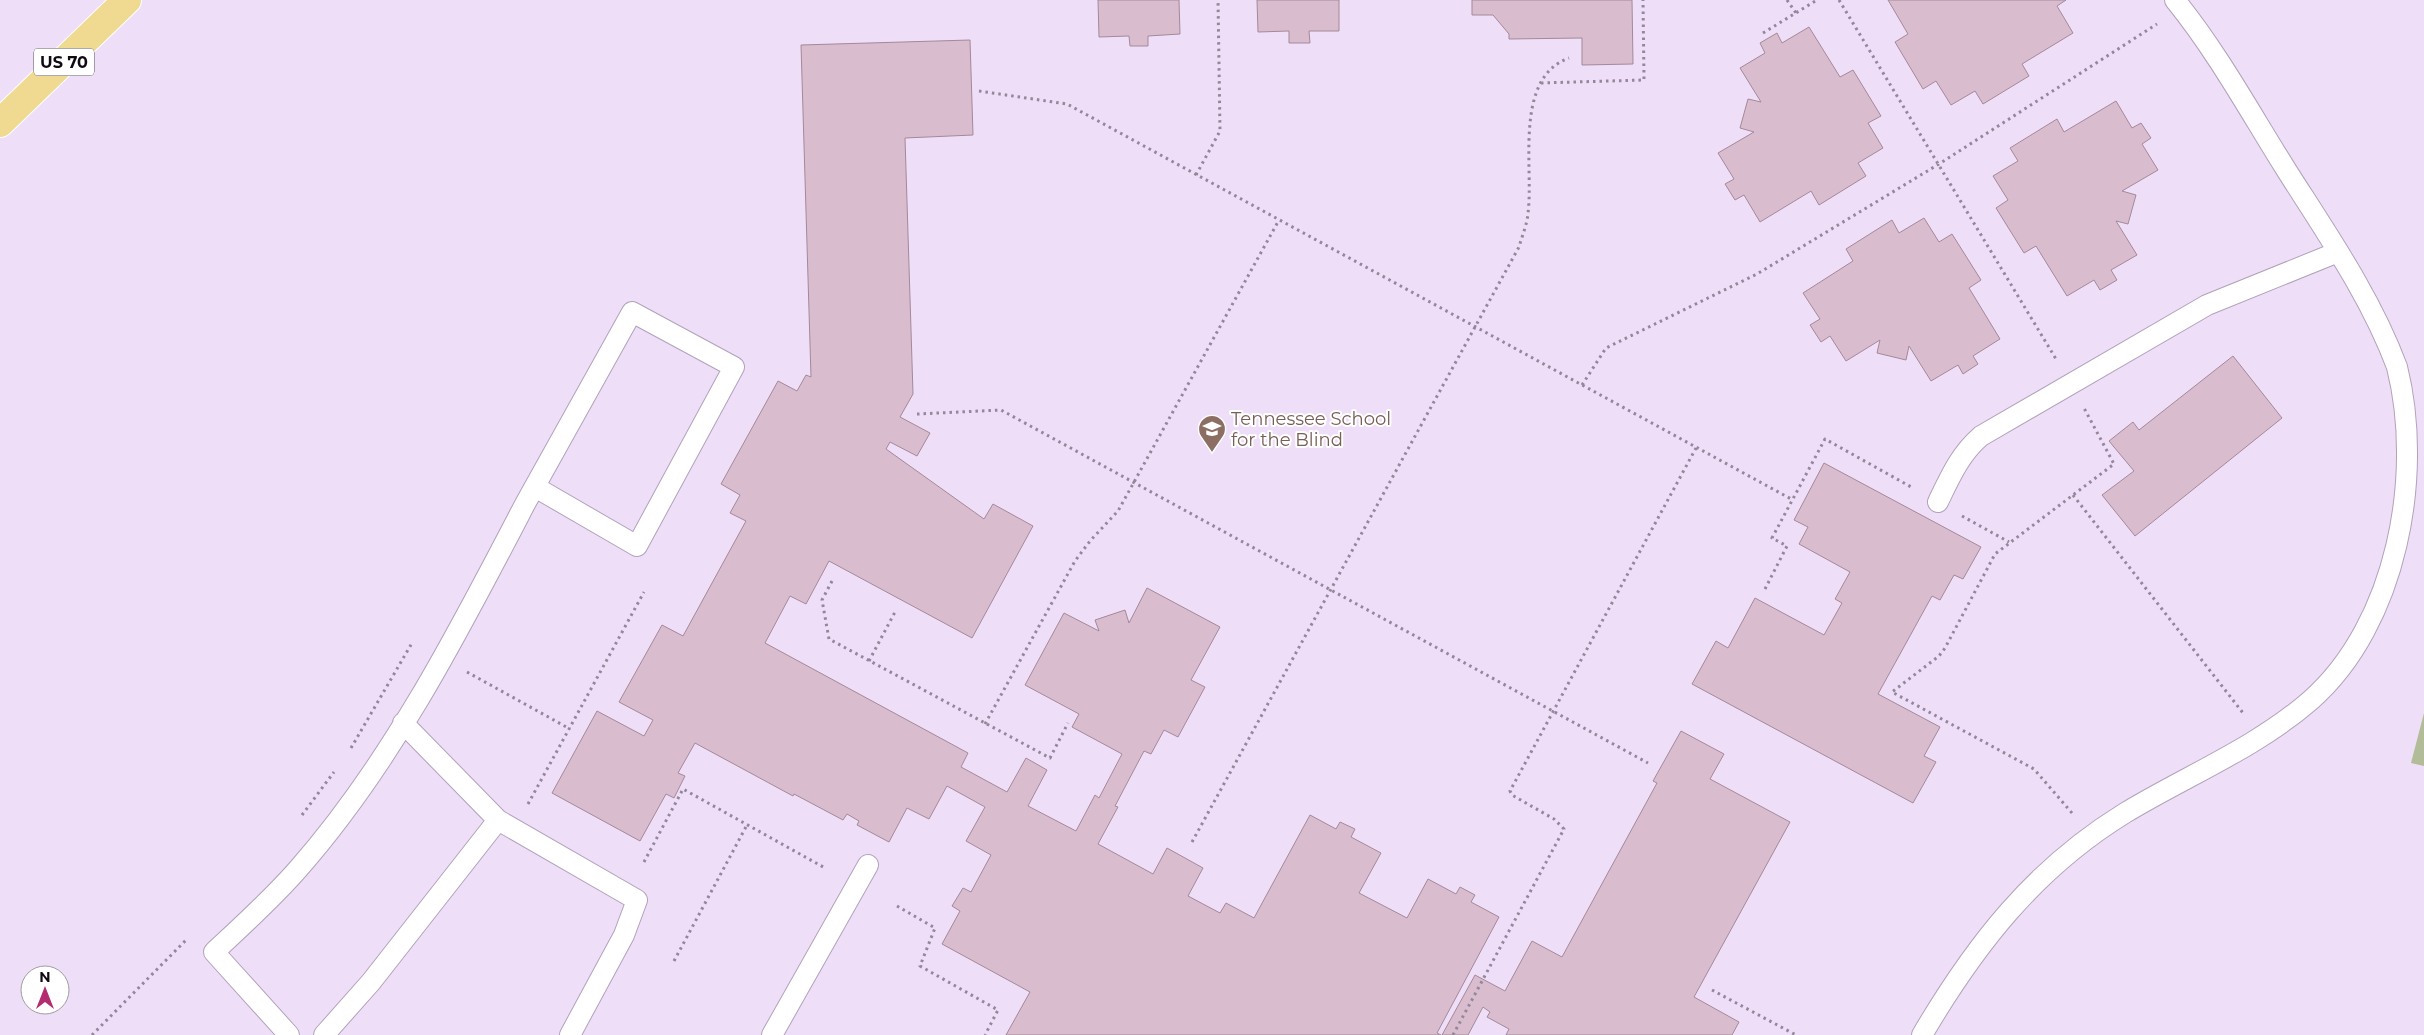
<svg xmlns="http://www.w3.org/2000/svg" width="2424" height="1035" font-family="Montserrat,sans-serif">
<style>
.green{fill:#b2bc98}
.building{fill:#d9bdce;stroke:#a38999}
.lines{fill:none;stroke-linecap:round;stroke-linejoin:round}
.lane-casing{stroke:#b1a2ba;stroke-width:22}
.primary-casing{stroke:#fff;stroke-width:30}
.path{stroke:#93879a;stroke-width:3;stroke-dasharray:2.5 4;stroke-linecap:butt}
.lane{stroke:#fff;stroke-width:20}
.primary{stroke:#f0da91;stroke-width:28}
.labels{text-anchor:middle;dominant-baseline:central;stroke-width:4;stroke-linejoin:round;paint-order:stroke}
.shield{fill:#fff;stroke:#58545a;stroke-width:1}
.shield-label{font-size:16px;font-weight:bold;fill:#100b13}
.education-label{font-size:18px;fill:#785e54;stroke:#fff;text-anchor:start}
</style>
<rect width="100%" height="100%" fill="#efdef8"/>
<path class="green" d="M2424,713V766L2411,763Z"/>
<path class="building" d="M1098,0H1179L1180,34L1148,36V46H1130L1129,36L1099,37Z
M1257,0H1339V31H1309L1310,43H1289V31L1258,32Z
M1472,0H1632L1633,64L1582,65V38L1509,39V34L1493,15H1472Z
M1888,0H2066L2057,6L2073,33L2022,64L2029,76L1983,104L1975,91L1951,105L1936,81L1923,89L1895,42L1908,34Z
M1809,27L1840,77L1853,70L1881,116L1868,123L1883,148L1858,163L1866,176L1819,205L1811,191L1760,222L1744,195L1735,200L1725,184L1734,179L1718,153L1754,132L1740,128L1748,99L1761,102L1740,68L1765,53L1760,43L1777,33L1782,43Z
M970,40L973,135L905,138L913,394L900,417L930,433L917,456L890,442L886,449L984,519L993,504L1033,526L972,638L829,561L806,604L790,596L765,643L968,753L961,767L1007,792L1026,758L1047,770L1028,806L1076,831L1095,795L1099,798L1122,754L1072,727L1079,714L1025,685L1064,613L1099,631L1095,620L1125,610L1129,623L1147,588L1220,627L1191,680L1205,687L1178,737L1164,730L1151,754L1144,751L1115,806L1118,807L1098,844L1153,874L1167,848L1203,868L1188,896L1220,913L1226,903L1254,918L1310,815L1336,829L1340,822L1355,829L1351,837L1381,853L1359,893L1407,918L1428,879L1456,894L1460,887L1475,895L1471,902L1499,917L1437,1033L1441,1035H1006L1030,992L942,944L960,911L952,906L963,888L971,892L991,855L966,841L985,807L947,786L929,819L907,808L889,842L857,825L859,821L847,814L843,820L794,794L793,796L695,743L678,773L685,776L674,798L666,794L640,841L552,793L597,711L644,736L653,720L619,702L662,625L683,636L746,521L730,513L740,495L721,484L778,381L797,391L806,375L811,377L801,45Z
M2116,101L2132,128L2141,123L2151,138L2142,144L2158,170L2122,191L2136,195L2128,224L2116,221L2137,255L2111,270L2117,280L2100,290L2094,280L2067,296L2036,246L2024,253L1996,208L2008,200L1993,176L2018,161L2010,148L2057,119L2064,132Z
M1924,218L1939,242L1952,234L1981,280L1969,288L2000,339L1973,356L1978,364L1963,374L1958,365L1931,381L1909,346L1906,360L1877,353L1880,340L1846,361L1830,336L1821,342L1810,325L1820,319L1803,293L1853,261L1846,249L1892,220L1899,233Z
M2233,356L2282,418L2135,536L2102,495L2134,471L2109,441L2133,422L2139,430Z
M1824,463L1981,547L1963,579L1954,575L1940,600L1932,596L1878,694L1940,727L1924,756L1936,762L1913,803L1692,684L1716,641L1728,648L1755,598L1824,635L1842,603L1835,599L1850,572L1799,544L1808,527L1794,520Z
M1681,731L1724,754L1710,779L1790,822L1694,997L1739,1022L1732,1035H1506L1509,1029L1487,1017L1490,1012L1483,1007L1468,1035H1442L1475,975L1505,991L1532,941L1562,957L1657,783L1653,781Z"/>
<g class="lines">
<defs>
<path id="lane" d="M1938,502C1950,477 1960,454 1981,436L2207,305L2338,252
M403,723L498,820
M289,1035L214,952C243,925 273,898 299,868C392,762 460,629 525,504C560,440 597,376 632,312L734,367L637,546L535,487
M324,1035L371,982L498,820L637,900L624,935L570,1035
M772,1035L868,865
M1922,1035C1975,945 2034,869 2125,813C2186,776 2256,748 2311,700C2397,624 2424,475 2397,367C2371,297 2327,234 2287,171C2251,114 2218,53 2175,0"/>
<path id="primary" d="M0,123L127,0"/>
</defs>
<use href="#lane" class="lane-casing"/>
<use href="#primary" class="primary-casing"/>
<path class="path" d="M1787,0L1796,13
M1839,0L2056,359
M1763,33L1817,0
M1541,83L1644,80L1643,0
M979,91L1067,104L1793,500
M1196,175L1220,131L1218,0
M1582,385L1606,348L1757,274L1939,164L2157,24
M917,414L1001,410L1648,763
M2073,495L2243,713
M1962,516L2009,542
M832,581L822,600L829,639L1050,758L1068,723
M1765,589L1787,546L1772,538L1825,439L1913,488
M869,661L895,612
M467,672L570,729
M985,724L1075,561L1090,541L1118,511L1279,220
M351,748L412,643
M528,804L644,592
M2072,813L2034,769L1892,692L1939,656L1945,648L1995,554L2114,464L2084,408
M302,815L334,772
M1192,842L1519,247C1522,236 1527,225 1528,213C1534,168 1513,78 1569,58
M644,862L683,789L825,868
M897,906L935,928L920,966L998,1010L985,1035
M674,961L747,825
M1712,990L1796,1035
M92,1035L188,938
M1453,1035L1564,829L1554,819L1512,795L1510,791L1696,448"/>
<use href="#lane" class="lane"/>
<use href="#primary" class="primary"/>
</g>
<defs>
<symbol id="school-pin" viewBox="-11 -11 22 30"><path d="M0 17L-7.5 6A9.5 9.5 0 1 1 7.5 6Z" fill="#8d6e63" stroke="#fff"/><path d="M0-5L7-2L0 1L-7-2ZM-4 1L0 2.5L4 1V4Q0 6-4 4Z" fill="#fff"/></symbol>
</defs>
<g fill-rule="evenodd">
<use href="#school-pin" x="1196" y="413" width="32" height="43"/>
</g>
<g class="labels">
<rect class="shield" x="34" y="48.5" width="60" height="27" rx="4"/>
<g class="shield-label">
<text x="64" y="62">US 70</text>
</g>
<g class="education-label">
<text x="1231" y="419">Tennessee School<tspan x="1231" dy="21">for the Blind</tspan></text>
</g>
</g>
<g transform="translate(45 990)"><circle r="24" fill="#ffffff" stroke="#9f9da1"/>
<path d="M0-4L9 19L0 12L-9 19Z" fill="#b32c6f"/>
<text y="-8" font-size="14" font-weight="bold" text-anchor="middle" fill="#100b13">N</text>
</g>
</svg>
